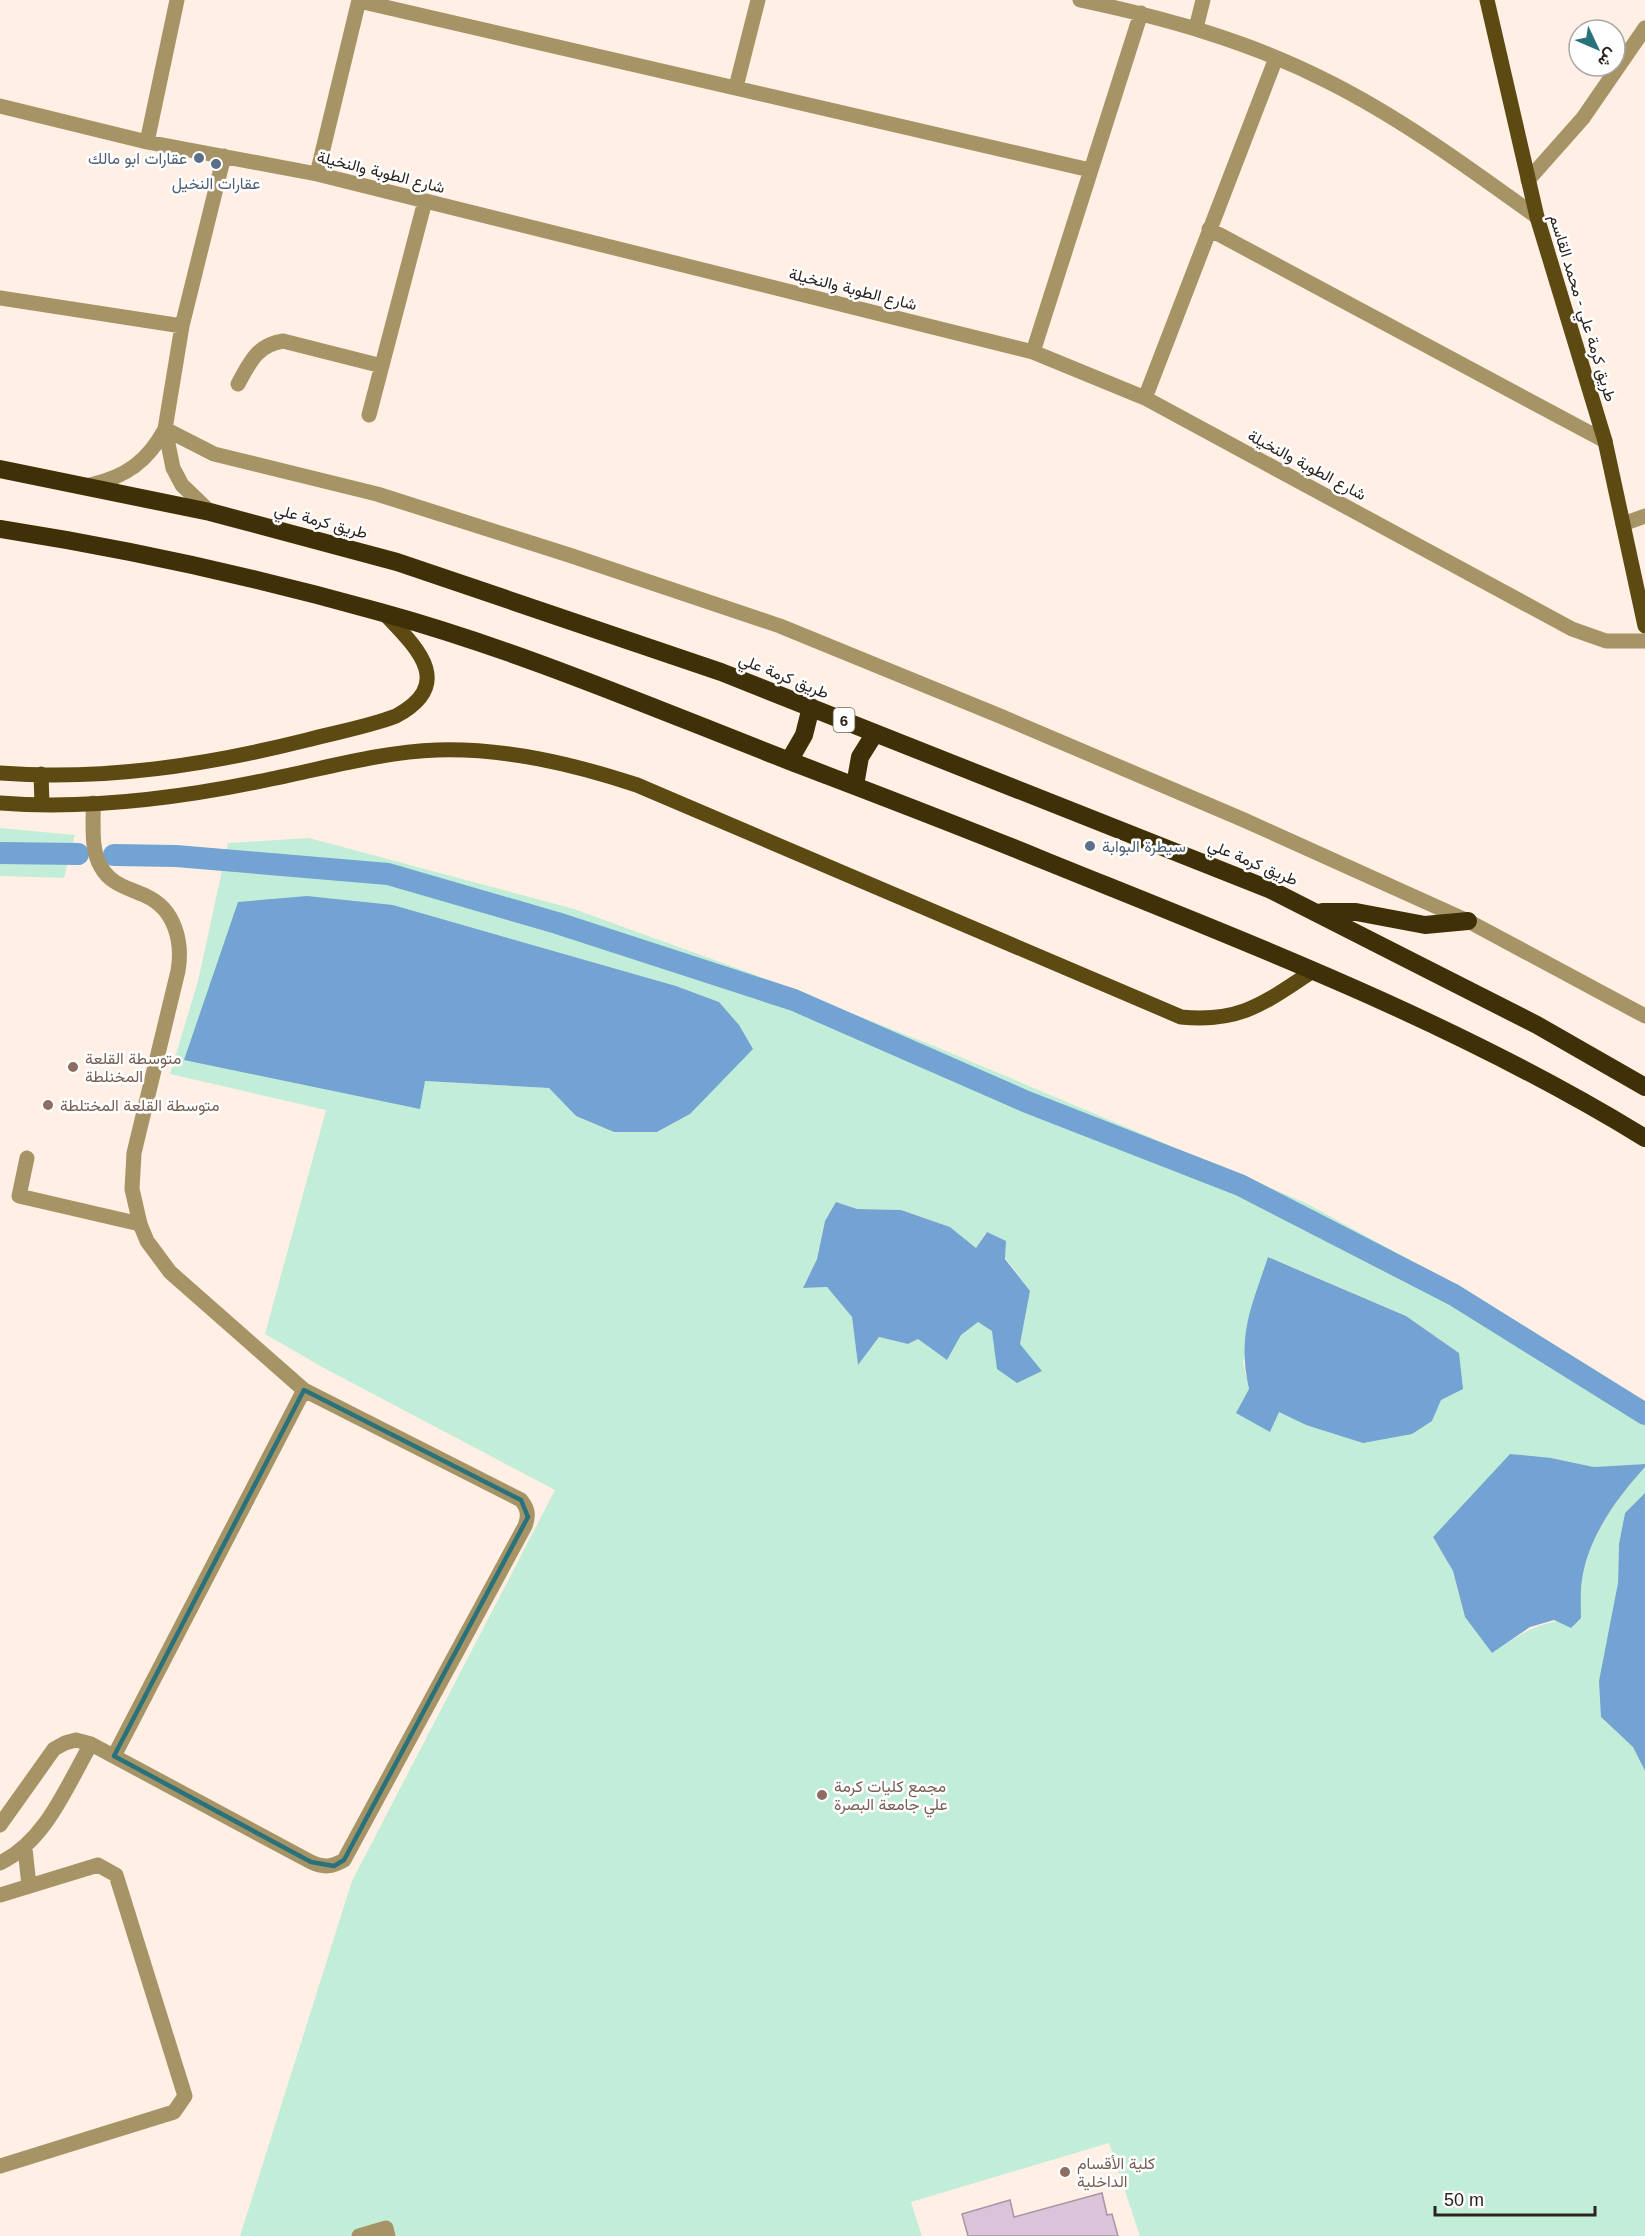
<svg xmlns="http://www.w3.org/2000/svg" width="1645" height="2236" font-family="Arial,Vazirmatn,sans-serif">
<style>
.green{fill:#c2eed9;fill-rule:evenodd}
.water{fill:#73a3d3}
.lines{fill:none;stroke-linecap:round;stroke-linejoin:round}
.canal{stroke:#73a3d3;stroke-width:22}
.building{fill:#dbc4d9;stroke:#aa95a8;stroke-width:1.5}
.minor{stroke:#a79466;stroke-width:15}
.major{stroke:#5d4912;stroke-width:15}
.highway{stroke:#3f3007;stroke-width:18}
.marked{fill:none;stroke:#29727b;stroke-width:4.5;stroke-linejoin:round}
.service-dot{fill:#5c6f8a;stroke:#fff;stroke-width:2}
.education-dot{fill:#8d6e63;stroke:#fff;stroke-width:2}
.labels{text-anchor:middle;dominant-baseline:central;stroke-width:5;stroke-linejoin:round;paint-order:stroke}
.shield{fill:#fff;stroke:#6b6561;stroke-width:1.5}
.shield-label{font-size:15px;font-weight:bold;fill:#2c231d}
.service-label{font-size:16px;fill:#4e5e75;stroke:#fff;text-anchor:end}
.street-label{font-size:16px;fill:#2c231d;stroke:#fff}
.education-label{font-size:16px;fill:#785e54;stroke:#fff;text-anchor:start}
</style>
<rect width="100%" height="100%" fill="#ffefe4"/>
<path class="green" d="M0,828L75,835L64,878L0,876Z
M309,838L574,909L753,974L939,1048L1306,1203L1473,1295L1645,1402V1464L1594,1467L1551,1458L1472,1497L1433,1537L1453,1571L1465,1617L1492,1653C1527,1629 1539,1622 1581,1618C1581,1605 1580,1592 1582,1580C1588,1537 1617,1498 1645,1467V1493L1625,1513L1619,1544L1618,1583L1601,1717L1633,1747L1645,1771V2236H1140L1109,2143L911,2202L922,2236H240L352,1881L555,1490L322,1367L265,1334L326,1110L170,1074L198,981L228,843ZM393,905L676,986L719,1002L690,1114L657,1132H614L576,1116L549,1088L424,1081L419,1109ZM836,1203L857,1209L901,1210L950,1227L976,1248L986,1232L1030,1291L1020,1344L978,1322L961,1335L947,1360L918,1339L908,1344L879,1337L858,1364L852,1317L827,1287L803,1288L817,1259L825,1221ZM1269,1257L1406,1316L1459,1353L1432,1421L1306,1425L1279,1411L1270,1432L1249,1389L1243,1362Z"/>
<path class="water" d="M307,896L393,905L676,986L719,1002L739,1025L753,1049L690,1114L657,1132H614L576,1116L549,1088L425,1081L420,1109L184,1060L238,902Z
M836,1202L857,1209L901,1210L950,1227L976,1248L987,1232L1006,1241L1005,1259L1030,1291L1020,1344L1042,1371L1017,1383L997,1369L992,1331L978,1322L961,1335L947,1360L918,1339L908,1344L879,1337L858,1365L852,1317L827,1287L803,1288L817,1259L825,1221Z
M1268,1257L1406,1316L1459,1353L1463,1389L1441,1400L1432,1421L1412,1434L1363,1443L1306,1425L1279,1412L1270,1432L1236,1413L1249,1389C1237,1335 1251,1308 1268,1257Z
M1510,1454L1551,1458L1594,1467L1645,1464V1467C1617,1498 1588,1537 1582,1580C1580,1592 1581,1605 1581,1618L1571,1628L1554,1620L1530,1627L1492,1653L1465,1617L1453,1571L1433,1537Z
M1645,1493V1771L1633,1747L1601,1717L1599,1681L1618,1583L1619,1544L1625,1513Z"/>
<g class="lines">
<path class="canal" d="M0,853L78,854
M114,855L176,856L388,874L557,923L794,1000L1027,1102L1240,1185L1454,1295L1645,1414"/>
</g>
<path class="building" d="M1102,2193L1107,2215L1112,2214L1118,2236H968L962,2214L1010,2200L1014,2217Z"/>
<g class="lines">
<path class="minor" d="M1080,0C1165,18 1249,41 1327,81C1401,118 1469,168 1537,217
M359,1L1090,170
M1196,28L1203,0
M736,87L758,0
M0,106L147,142L317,174L1033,352L1145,398L1572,629L1606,641H1645
M147,142L177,0
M317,174L359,0
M1528,180L1583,118L1645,28
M1209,229L1605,441
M0,298L182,326
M1033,352L1141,13
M238,384C250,362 257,345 283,341L382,366
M1145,398L1276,58
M369,415L425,201
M165,429L214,454L377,494L569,555L780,626L1000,716L1244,820L1468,921L1645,1016
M90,485C126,477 148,461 165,429
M210,512L182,485L173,468L165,429L182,326L224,156
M1623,524L1645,516
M93,803C94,823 90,849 101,867C111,885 129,888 146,896C175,909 183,942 178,971L134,1153L132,1189L140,1224L147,1241L170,1272L304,1390
M27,1158L19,1196L140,1224
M0,1825L54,1749L65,1743L76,1740L91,1744L311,1862C324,1868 332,1867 344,1860L525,1526C529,1515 528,1509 521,1500L304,1390L114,1756
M25,1848L29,1886
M0,1863C46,1841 66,1787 91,1744
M0,1895L98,1865L116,1875L185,2096L174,2112L0,2166
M359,2236L386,2228L388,2236"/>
<path class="major" d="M1487,0L1537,217L1605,441L1645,626
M0,773C104,781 207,765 307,740C337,732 367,727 396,716C457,683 415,646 384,613
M41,774L42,804
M0,803C91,810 182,798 271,779C326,768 381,752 437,750C506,748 573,764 637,785L1181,1017C1242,1023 1265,1002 1313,971"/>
<path class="highway" d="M0,469L210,512L397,562L721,672L1271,890L1537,1025L1645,1087
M0,529C128,549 255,577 380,612C519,650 653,708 787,760C873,793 958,825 1043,860C1248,943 1456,1022 1645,1138
M789,761L804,735L811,707
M855,785L860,757L875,733
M1322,912H1356L1425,925L1468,921"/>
</g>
<path class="marked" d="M304,1390L521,1500L528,1517L344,1860L334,1866L311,1862L114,1756Z"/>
<g class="service-dot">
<circle cx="199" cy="158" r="6"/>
<circle cx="216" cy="164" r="6"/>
<circle cx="1090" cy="846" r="6"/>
</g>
<g class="education-dot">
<circle cx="73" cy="1067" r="6"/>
<circle cx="48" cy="1105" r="6"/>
<circle cx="822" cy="1795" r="6"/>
<circle cx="1065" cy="2172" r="6"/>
</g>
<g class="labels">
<rect class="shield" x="833.5" y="708" width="21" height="24" rx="4.5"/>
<g class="shield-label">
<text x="844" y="720">6</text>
</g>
<g class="service-label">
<text x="187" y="158">عقارات ابو مالك</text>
<text x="216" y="183" text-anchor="middle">عقارات النخيل</text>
<text x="1102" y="846" text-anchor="start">سيطرة البوابة</text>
</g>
<g class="street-label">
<text transform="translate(381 172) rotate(14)">شارع الطوبة والنخيلة</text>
<text transform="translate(853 289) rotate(14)">شارع الطوبة والنخيلة</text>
<text transform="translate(1583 308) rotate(73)">طريق كرمة علي - محمد القاسم</text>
<text transform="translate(1307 465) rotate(28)">شارع الطوبة والنخيلة</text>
<text transform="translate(321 521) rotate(15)">طريق كرمة علي</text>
<text transform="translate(784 676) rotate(22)">طريق كرمة علي</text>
<text transform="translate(1253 862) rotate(23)">طريق كرمة علي</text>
</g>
<g class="education-label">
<text x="85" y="1058">متوسطة القلعة<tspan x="85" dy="18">المخنلطة</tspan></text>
<text x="60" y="1105">متوسطة القلعة المختلطة</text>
<text x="834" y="1786">مجمع كليات كرمة<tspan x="834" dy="18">علي جامعة البصرة</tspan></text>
<text x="1077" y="2163">كلية الأقسام<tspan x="1077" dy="18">الداخلية</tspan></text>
</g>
</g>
<g transform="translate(1597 48) rotate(134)"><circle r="28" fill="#ffffff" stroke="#aba7a5" stroke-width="1.5"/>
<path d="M0-4.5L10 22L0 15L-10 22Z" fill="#29727b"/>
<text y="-9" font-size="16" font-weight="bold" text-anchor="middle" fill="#2c231d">ش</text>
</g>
<path d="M1435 2206v9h160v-9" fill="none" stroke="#2c231d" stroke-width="3"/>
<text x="1444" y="2206" font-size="18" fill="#2c231d" stroke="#ffffff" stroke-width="4.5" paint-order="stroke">50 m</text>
</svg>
